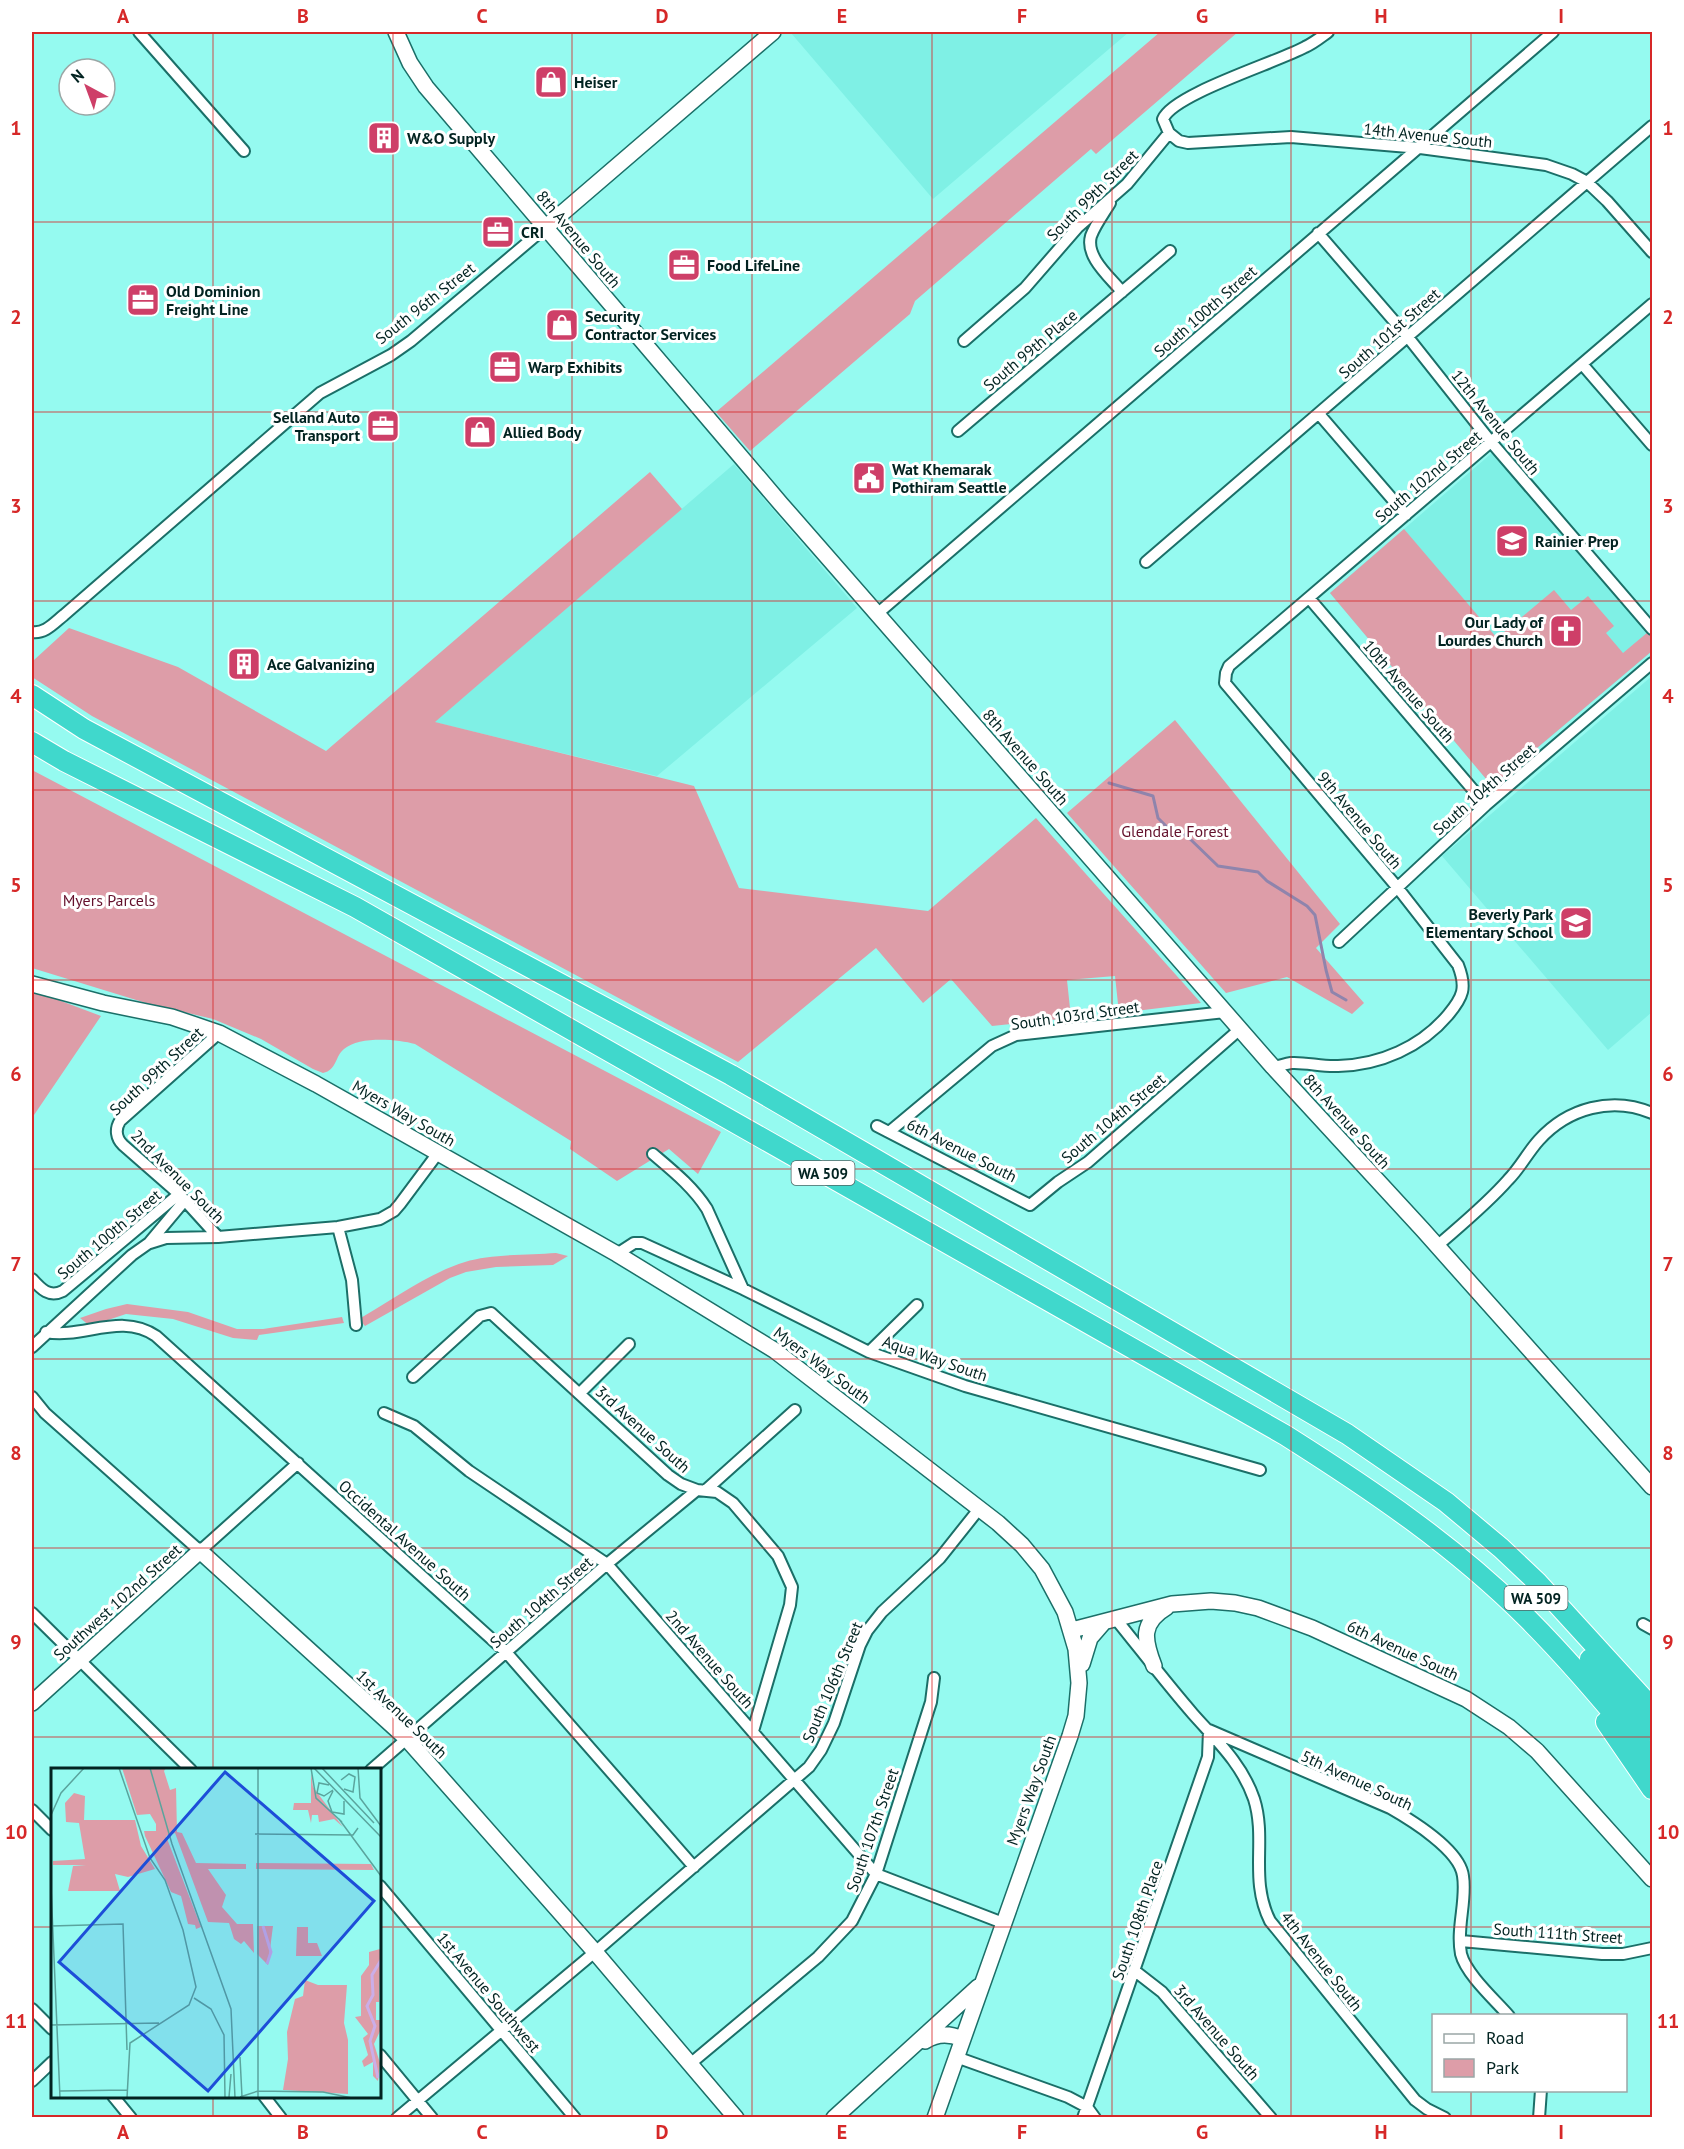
<svg xmlns="http://www.w3.org/2000/svg" width="1684" height="2149" font-family="'PT Sans',sans-serif">
<style>
.built{fill:#7ff0e5}
.green{fill:#dd9da8}
.lines{fill:none;stroke-linecap:round;stroke-linejoin:round}
.stream{stroke:#8f84ac;stroke-width:3}
.street-casing{stroke:#1b6f68;stroke-width:14}
.secondary-casing{stroke:#1b6f68;stroke-width:18}
.highway-casing{stroke:#fff;stroke-width:22}
.street{stroke:#fff;stroke-width:10}
.secondary{stroke:#fff;stroke-width:15}
.highway{stroke:#40d8cc;stroke-width:20}
.grid{fill:none;stroke:#d62828;stroke-width:1.5;stroke-opacity:0.55}
.labels{text-anchor:middle;dominant-baseline:central;stroke-width:6;stroke-linejoin:round;paint-order:stroke}
.shield{fill:#fff;stroke:#4e6564;stroke-width:1.5}
.shield-label{font-size:15px;font-weight:bold;fill:#022321}
.poi-label{font-size:16px;font-weight:bold;fill:#022321;stroke:#fff;text-anchor:start}
.street-label{font-size:16px;fill:#022321;stroke:#fff}
.park-label{font-size:16px;fill:#64112c;stroke:#fff}
.inset-river{fill:none;stroke:#cbaee8;stroke-width:3}
.inset-road{fill:none;stroke:#5aa49d;stroke-width:1.5}
.view{fill:#1d4ed8;fill-opacity:0.15;stroke:#1d4ed8;stroke-width:3}
.inset-edge{fill:none;stroke:#022321;stroke-width:3}
.neatline{fill:none;stroke:#d62828;stroke-width:2}
.grid-label{font-size:20px;text-anchor:middle;font-weight:bold;fill:#d62828}
</style>
<rect width="100%" height="100%" fill="#95faf0"/>
<path class="built" d="M793,32H1129L933,199L791,33Z
M1493,452L1652,638V651L1492,786L1330,593Z
M734,464L857,608L657,776L434,722Z
M1652,676V1012L1608,1050L1442,856Z"/>
<path class="green" d="M1160,32H1238L1096,154L1091,149L915,301L910,314L750,451L716,412Z
M650,472L682,509L435,722L694,786L739,888L928,911L1036,818L1201,1003L1119,1013L1115,976L1067,980L1071,1018L992,1026L951,979L923,1003L876,948L738,1062L92,716L32,677V659L34,660L69,628L178,667L326,751Z
M1404,529L1497,638L1554,590L1571,610L1588,596L1614,626L1606,633L1623,653L1648,632L1652,638V651L1492,786L1330,593Z
M1175,720L1340,924L1316,948L1364,1003L1352,1014L1287,977L1226,993L1067,813Z
M32,770L721,1132L698,1174L669,1149L617,1181L570,1149L571,1141L415,1044C397,1039 359,1036 344,1049C335,1056 337,1070 323,1073L313,1069L261,1039L213,1019L146,1003L32,968Z
M32,990L101,1016L32,1118Z
M556,1253L568,1256L553,1265L496,1267L466,1272L450,1278L365,1326L359,1319C392,1300 429,1273 465,1262C490,1254 529,1255 556,1253Z
M127,1304L188,1312L237,1329H263L342,1317L344,1323L259,1335L257,1340L233,1338L173,1319L126,1314L90,1326L80,1318L106,1309Z"/>
<g class="lines">
<path class="stream" d="M1109,783L1153,796L1158,818L1168,828L1187,836L1218,866L1258,872L1267,881L1307,906L1315,915L1326,970L1332,992L1346,1000"/>
<defs>
<path id="street" d="M139,32L244,151
M1169,133L1179,141L1188,143L1291,137L1420,148L1546,165L1572,174L1587,182L1607,201L1652,252
M1110,203C1104,213 1095,225 1091,236C1085,257 1110,277 1122,292
M1318,233L1407,336L1491,442L1652,629
M964,341L1025,288L1078,227L1127,184L1169,133L1163,119C1173,94 1278,62 1305,47C1314,43 1321,37 1328,32
M1582,364L1652,445
M1319,414L1406,515
M958,431L1170,251
M1146,562L1652,126
M1309,598L1486,805
M877,614L1553,32
M32,632C45,634 54,623 64,615L320,393L391,355L411,341L546,227
M1339,942L1486,805L1652,663
M219,1033L120,1121C115,1129 116,1138 123,1145L179,1194L218,1237L338,1227L380,1219L394,1211L400,1204L438,1153
M1273,1067C1279,1066 1285,1064 1291,1063C1306,1062 1322,1067 1338,1066C1380,1065 1421,1047 1448,1015C1463,997 1467,988 1458,965L1397,887L1225,683L1226,673L1229,666L1652,304
M877,1126L1030,1205L1058,1182L1088,1162L1240,1029
M889,1132L992,1046L1016,1035L1225,1012
M653,1154C673,1171 693,1187 707,1209L743,1289
M338,1227L352,1280L356,1325
M150,1243L166,1238L218,1237
M1437,1246C1461,1225 1487,1204 1508,1180C1520,1168 1528,1152 1539,1140C1568,1108 1612,1096 1652,1113
M617,1254L634,1243H642L743,1289L869,1352L965,1386L1260,1470
M32,1279C41,1289 49,1298 63,1291L179,1194
M46,1332C83,1339 121,1312 156,1336L506,1652L694,1867
M32,1347L132,1255L149,1243L185,1200
M869,1352L917,1305
M413,1377L480,1316L491,1313L668,1475L681,1484L697,1490L717,1492L733,1503L778,1556L792,1587L790,1605L753,1731
M580,1393L629,1344
M32,1397L45,1413L200,1551L298,1463
M384,1413L414,1426L469,1471L607,1564L876,1874L1003,1923
M707,1489L795,1410
M32,1613L191,1770
M1115,1618C1141,1650 1166,1683 1193,1714C1217,1741 1242,1764 1254,1799C1267,1840 1249,1879 1270,1921L1415,2100L1427,2109L1445,2118
M1643,1624L1652,1629
M371,1770L607,1564L697,1490
M32,1810L52,1830
M380,1886L575,2118
M1461,1941L1602,1954H1623L1652,1948
M1135,1971L1162,1992L1271,2118
M32,2009L52,2029
M380,2055L432,2118
M956,2057L1068,2097L1087,2107L1095,2118
M690,2064L818,1957L852,1921L876,1874L931,1702L934,1678
M32,2081L52,2062
M113,2096L131,2118
M264,2096L281,2118
M397,2118L595,1952L809,1767L821,1750L834,1723L860,1645L867,1631L882,1612L940,1558L979,1509
M1083,2118L1208,1757L1209,1730L1390,1808C1411,1820 1460,1850 1463,1876C1467,1901 1456,1928 1461,1954C1466,1974 1495,2000 1509,2016
M1539,2118L1541,2090"/>
<path id="secondary" d="M396,32L410,63L426,87L781,504L1273,1067L1423,1230L1652,1487
M546,227L773,32
M32,984L103,1003L172,1017L219,1033L316,1084L617,1254L774,1350L998,1523L1022,1545L1042,1569L1065,1612L1076,1649L1079,1683L1076,1716L1070,1736L935,2118
M1072,1630L1172,1604L1211,1601L1235,1603L1258,1608L1312,1628L1466,1699L1509,1727L1537,1751L1652,1879
M1082,1664L1090,1638L1103,1623
M1154,1666C1144,1640 1140,1623 1167,1607
M32,1703L200,1551L406,1738L595,1952L736,2118
M925,2041C937,2033 949,2033 962,2039
M834,2118L978,1987"/>
<path id="highway" d="M32,695L84,729L731,1075L1347,1434L1446,1502L1501,1548L1537,1582L1652,1708
M32,742L64,761L355,907L1285,1435C1372,1490 1455,1546 1528,1619C1572,1663 1612,1712 1652,1759
M1590,1659L1652,1731
M1606,1722L1652,1789"/>
</defs>
<use href="#street" class="street-casing"/>
<use href="#secondary" class="secondary-casing"/>
<use href="#highway" class="highway-casing"/>
<use href="#street" class="street"/>
<use href="#secondary" class="secondary"/>
<use href="#highway" class="highway"/>
</g>
<path class="grid" d="M213,32V1770M393,32V2118M572,32V2118M752,32V2118M932,32V2118M1112,32V2118M1291,32V2118M1471,32V2016M32,222H1652M32,412H1652M32,601H1652M32,790H1652M32,980H1652M32,1169H1652M32,1359H1652M32,1548H1652M32,1737H1652M32,1927H52M380,1927H1652M1471,2090V2118M213,2096V2118"/>
<defs>
<symbol id="shop-square" viewBox="-11 -11 22 22"><rect x="-9" y="-9" width="18" height="18" rx="4" fill="#ce3f68" stroke="#fff"/><path d="M-5-2.5h2.3a2.7 3.5 0 0 1 5.4 0H5L5.5 6h-11ZM-1.5-2.5h3a1.5 2.3 0 0 0-3 0Z" fill="#fff"/></symbol>
<symbol id="building-square" viewBox="-11 -11 22 22"><rect x="-9" y="-9" width="18" height="18" rx="4" fill="#ce3f68" stroke="#fff"/><path d="M-4-6H4V6H1V3H-1V6H-4ZM-2.5-4.3h1.7v1.8h-1.7ZM.8-4.3h1.7v1.8H.8ZM-2.5-1h1.7V.8h-1.7ZM.8-1h1.7V.8H.8Z" fill="#fff"/></symbol>
<symbol id="office-square" viewBox="-11 -11 22 22"><rect x="-9" y="-9" width="18" height="18" rx="4" fill="#ce3f68" stroke="#fff"/><path d="M-6-3h4V-5.5h4V-3h4V5H-6ZM-1-4.5V-3h2v-1.5ZM-6 0V1H6V0Z" fill="#fff"/></symbol>
<symbol id="civic-square" viewBox="-11 -11 22 22"><rect x="-9" y="-9" width="18" height="18" rx="4" fill="#ce3f68" stroke="#fff"/><path d="M-.6-6.5H3V-4.5H.6V-3L4-1V1h2V6H-6V1h2V-1L-.6-3ZM-1.2 2.5V6h2.4V2.5Z" fill="#fff"/></symbol>
<symbol id="school-square" viewBox="-11 -11 22 22"><rect x="-9" y="-9" width="18" height="18" rx="4" fill="#ce3f68" stroke="#fff"/><path d="M0-5L7-2L0 1L-7-2ZM-4 1L0 2.5L4 1V4Q0 6-4 4Z" fill="#fff"/></symbol>
<symbol id="church-square" viewBox="-11 -11 22 22"><rect x="-9" y="-9" width="18" height="18" rx="4" fill="#ce3f68" stroke="#fff"/><path d="M-1.2-6h2.4v3.5h3.3v2.4h-3.3V6h-2.4V-.1h-3.3v-2.4h3.3Z" fill="#fff"/></symbol>
</defs>
<g fill-rule="evenodd">
<use href="#shop-square" x="532" y="63" width="38" height="38"/>
<use href="#building-square" x="365" y="119" width="38" height="38"/>
<use href="#office-square" x="479" y="213" width="38" height="38"/>
<use href="#office-square" x="665" y="246" width="38" height="38"/>
<use href="#office-square" x="124" y="281" width="38" height="38"/>
<use href="#shop-square" x="543" y="306" width="38" height="38"/>
<use href="#office-square" x="486" y="348" width="38" height="38"/>
<use href="#office-square" x="364" y="407" width="38" height="38"/>
<use href="#shop-square" x="461" y="413" width="38" height="38"/>
<use href="#civic-square" x="850" y="459" width="38" height="38"/>
<use href="#school-square" x="1493" y="522" width="38" height="38"/>
<use href="#church-square" x="1547" y="612" width="38" height="38"/>
<use href="#building-square" x="225" y="645" width="38" height="38"/>
<use href="#school-square" x="1557" y="904" width="38" height="38"/>
</g>
<g class="labels">
<g class="shield">
<rect x="791.5" y="1161" width="63" height="24" rx="4.5"/>
<rect x="1504.5" y="1586" width="63" height="24" rx="4.5"/>
</g>
<g class="shield-label">
<text x="823" y="1173">WA 509</text>
<text x="1536" y="1598">WA 509</text>
</g>
<g class="poi-label">
<text x="574" y="82">Heiser</text>
<text x="407" y="138">W&amp;O Supply</text>
<text x="521" y="232">CRI</text>
<text x="707" y="265">Food LifeLine</text>
<text x="166" y="291">Old Dominion<tspan x="166" dy="18">Freight Line</tspan></text>
<text x="585" y="316">Security<tspan x="585" dy="18">Contractor Services</tspan></text>
<text x="528" y="367">Warp Exhibits</text>
<text x="360" y="417" text-anchor="end">Selland Auto<tspan x="360" dy="18">Transport</tspan></text>
<text x="503" y="432">Allied Body</text>
<text x="892" y="469">Wat Khemarak<tspan x="892" dy="18">Pothiram Seattle</tspan></text>
<text x="1535" y="541">Rainier Prep</text>
<text x="1543" y="622" text-anchor="end">Our Lady of<tspan x="1543" dy="18">Lourdes Church</tspan></text>
<text x="267" y="664">Ace Galvanizing</text>
<text x="1553" y="914" text-anchor="end">Beverly Park<tspan x="1553" dy="18">Elementary School</tspan></text>
</g>
<g class="street-label">
<text transform="translate(1428 135) rotate(6)">14th Avenue South</text>
<text transform="translate(1092 195) rotate(-45)">South 99th Street</text>
<text transform="translate(579 239) rotate(50)">8th Avenue South</text>
<text transform="translate(425 303) rotate(-38)">South 96th Street</text>
<text transform="translate(1205 311) rotate(-41)">South 100th Street</text>
<text transform="translate(1389 333) rotate(-41)">South 101st Street</text>
<text transform="translate(1030 350) rotate(-40)">South 99th Place</text>
<text transform="translate(1496 422) rotate(51)">12th Avenue South</text>
<text transform="translate(1428 476) rotate(-40)">South 102nd Street</text>
<text transform="translate(1409 691) rotate(49)">10th Avenue South</text>
<text transform="translate(1026 757) rotate(49)">8th Avenue South</text>
<text transform="translate(1484 789) rotate(-41)">South 104th Street</text>
<text transform="translate(1360 820) rotate(50)">9th Avenue South</text>
<text transform="translate(1075 1015) rotate(-8)">South 103rd Street</text>
<text transform="translate(156 1071) rotate(-43)">South 99th Street</text>
<text transform="translate(404 1113) rotate(30)">Myers Way South</text>
<text transform="translate(1113 1118) rotate(-40)">South 104th Street</text>
<text transform="translate(1347 1121) rotate(48)">8th Avenue South</text>
<text transform="translate(962 1150) rotate(27)">6th Avenue South</text>
<text transform="translate(178 1176) rotate(45)">2nd Avenue South</text>
<text transform="translate(109 1234) rotate(-40)">South 100th Street</text>
<text transform="translate(935 1358) rotate(19)">Aqua Way South</text>
<text transform="translate(822 1365) rotate(37)">Myers Way South</text>
<text transform="translate(643 1429) rotate(42)">3rd Avenue South</text>
<text transform="translate(405 1540) rotate(42)">Occidental Avenue South</text>
<text transform="translate(117 1602) rotate(-42)">Southwest 102nd Street</text>
<text transform="translate(541 1602) rotate(-41)">South 104th Street</text>
<text transform="translate(1403 1650) rotate(25)">6th Avenue South</text>
<text transform="translate(710 1659) rotate(49)">2nd Avenue South</text>
<text transform="translate(832 1682) rotate(-67)">South 106th Street</text>
<text transform="translate(402 1714) rotate(44)">1st Avenue South</text>
<text transform="translate(1357 1780) rotate(25)">5th Avenue South</text>
<text transform="translate(1031 1790) rotate(-70)">Myers Way South</text>
<text transform="translate(872 1830) rotate(-71)">South 107th Street</text>
<text transform="translate(1137 1920) rotate(-71)">South 108th Place</text>
<text transform="translate(1558 1933) rotate(4)">South 111th Street</text>
<text transform="translate(1322 1961) rotate(52)">4th Avenue South</text>
<text transform="translate(489 1992) rotate(50)">1st Avenue Southwest</text>
<text transform="translate(1217 2032) rotate(49)">3rd Avenue South</text>
</g>
<g class="park-label">
<text x="1175" y="831">Glendale Forest</text>
<text x="109" y="900">Myers Parcels</text>
</g>
</g>
<g transform="translate(51 1768)">
<rect width="330" height="330" fill="#95faf0"/>
<path d="M71,0H115L113,3L119,22L125,20L126,64L131,65L145,95L195,96V101H157L175,127L171,139L186,156H202L203,185L193,173L190,176L183,171L178,155L157,154L124,65L115,68L150,159L145,161L144,157L137,156L130,128L120,124L94,68L93,63H105V56L99,46L86,47ZM260,4L262,19L292,59L283,51L268,54L267,47H261L260,55L257,42H242L243,35H260ZM23,25L34,28L33,52H84L90,78L104,101L77,109L64,106L69,123H17L22,98L35,97H2V93L34,91L28,55L15,54L14,35ZM205,95L320,96L323,102L205,101ZM206,158H222L217,197L206,186ZM246,159H257V175H266L271,188H245ZM330,165L328,234H325V252H330V261L323,276L329,295L327,313L322,308V294L313,299L311,293L317,287L312,270L317,266L304,249L310,248V208L318,197V184L329,181ZM254,212L267,217H296L293,255L297,272V326L232,322L237,291L236,264L244,231L252,228Z" fill="#dd9da8"/>
<path class="inset-river" d="M212,158L220,184L216,196M327,310L319,273L324,258L316,238L322,227L321,207L330,192"/>
<path class="inset-road" d="M68,0L99,90L114,112L132,162L145,219L138,237L79,275L76,330M99,0L121,76L180,241L184,330M260,0L265,30L291,54M263,0L330,69M271,0L323,55M307,0L309,30L330,58M290,12L298,6L304,9L302,24L293,21M278,17L268,15L266,25L273,28L282,22M281,44L277,33L282,23M281,44L293,46V33M0,47L10,25L33,0M288,51L330,108M204,66L302,67L307,60M0,119L9,330M0,158L72,156L76,282M143,230L160,241L173,267L174,330M0,257L108,255M189,289L191,329M9,323L76,322M178,329L180,306M189,329L207,323L272,324L301,330M207,330V0"/>
<path class="view" d="M174,4L323,133L157,323L8,194Z"/>
<rect width="330" height="330" class="inset-edge"/>
</g>
<rect width="1684" height="2149" fill="none" stroke="#ffffff" stroke-width="66"/>
<rect x="1432" y="2014" width="195" height="78" fill="#ffffff" stroke="#9aa7a6" stroke-width="1.5"/>
<rect x="1444" y="2034" width="30" height="9" fill="#ffffff" stroke="#9aa7a6" stroke-width="1.5"/>
<text x="1486" y="2044" font-size="18" fill="#022321">Road</text>
<rect x="1444" y="2059" width="30" height="18" fill="#dd9da8" stroke="#9aa7a6" stroke-width="1.5"/>
<text x="1486" y="2074" font-size="18" fill="#022321">Park</text>
<g transform="translate(87 87) rotate(319)"><circle r="28" fill="#ffffff" stroke="#9aa7a6" stroke-width="1.5"/>
<path d="M0-4.5L10 22L0 15L-10 22Z" fill="#ce3f68"/>
<text y="-9" font-size="16" font-weight="bold" text-anchor="middle" fill="#022321">N</text>
</g>
<rect x="33" y="33" width="1618" height="2083" class="neatline"/>
<g class="grid-label">
<text x="123" y="23">A</text>
<text x="303" y="23">B</text>
<text x="482" y="23">C</text>
<text x="662" y="23">D</text>
<text x="842" y="23">E</text>
<text x="1022" y="23">F</text>
<text x="1202" y="23">G</text>
<text x="1381" y="23">H</text>
<text x="1561" y="23">I</text>
<text x="16" y="135">1</text>
<text x="1668" y="135">1</text>
<text x="16" y="324">2</text>
<text x="1668" y="324">2</text>
<text x="16" y="513">3</text>
<text x="1668" y="513">3</text>
<text x="16" y="703">4</text>
<text x="1668" y="703">4</text>
<text x="16" y="892">5</text>
<text x="1668" y="892">5</text>
<text x="16" y="1081">6</text>
<text x="1668" y="1081">6</text>
<text x="16" y="1271">7</text>
<text x="1668" y="1271">7</text>
<text x="16" y="1460">8</text>
<text x="1668" y="1460">8</text>
<text x="16" y="1649">9</text>
<text x="1668" y="1649">9</text>
<text x="16" y="1839">10</text>
<text x="1668" y="1839">10</text>
<text x="16" y="2028">11</text>
<text x="1668" y="2028">11</text>
<text x="123" y="2139">A</text>
<text x="303" y="2139">B</text>
<text x="482" y="2139">C</text>
<text x="662" y="2139">D</text>
<text x="842" y="2139">E</text>
<text x="1022" y="2139">F</text>
<text x="1202" y="2139">G</text>
<text x="1381" y="2139">H</text>
<text x="1561" y="2139">I</text>
</g>
</svg>
